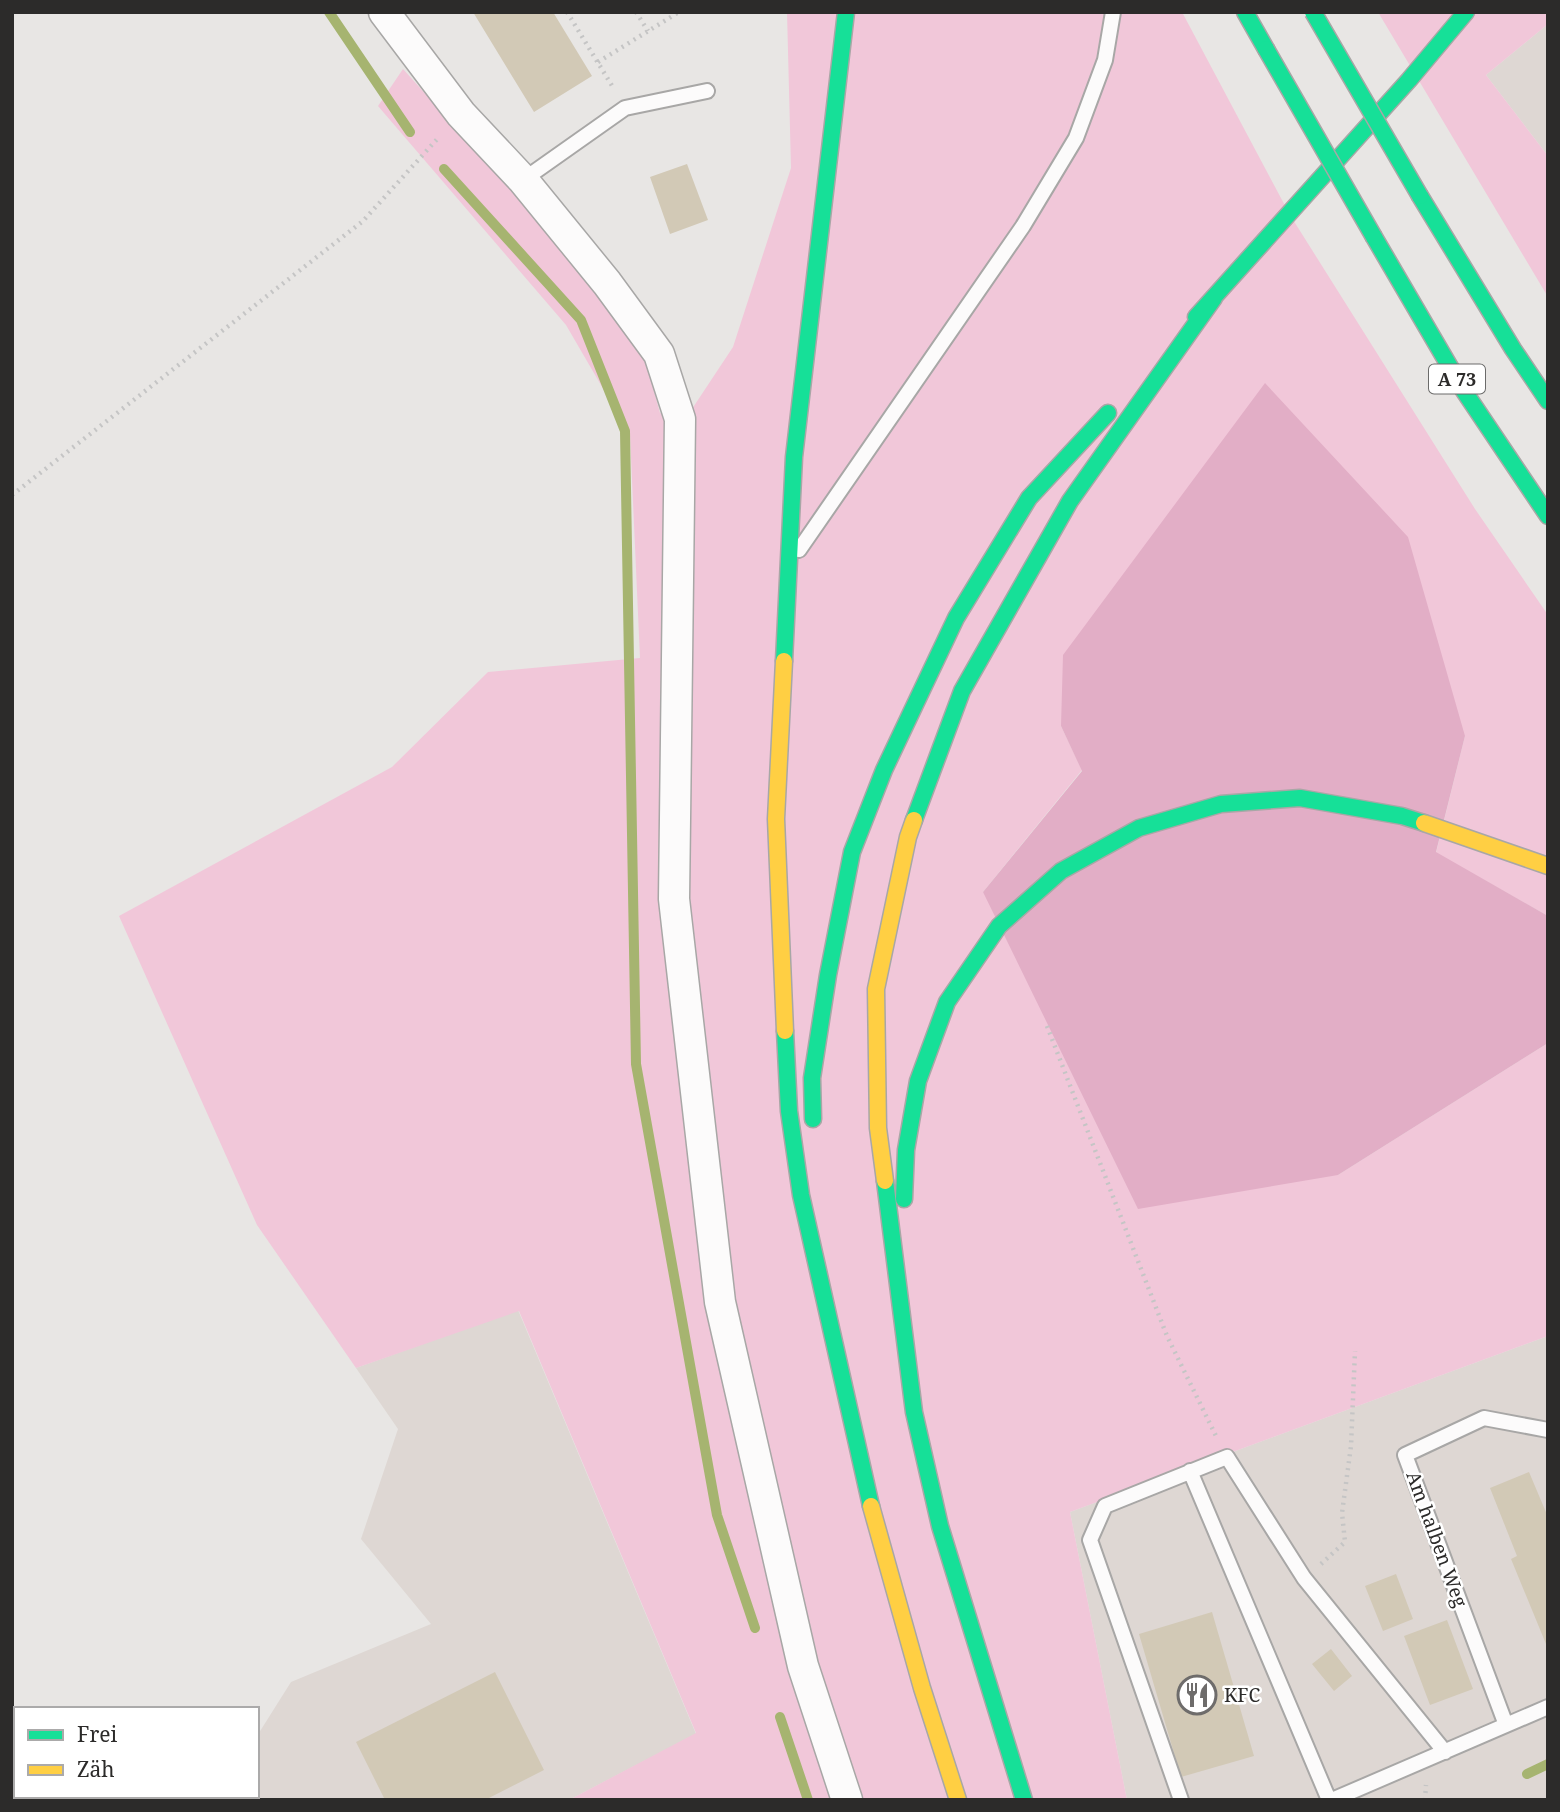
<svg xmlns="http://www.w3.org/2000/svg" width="1560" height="1812" font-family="'Noto Serif',serif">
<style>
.built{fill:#ded7d3}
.green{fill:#f1c7d9}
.forest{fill:#e2aec6}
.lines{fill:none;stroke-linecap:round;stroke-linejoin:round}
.stream{stroke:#a6b470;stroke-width:10}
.building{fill:#d2c9b6}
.lane-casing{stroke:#a8a7a6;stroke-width:18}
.street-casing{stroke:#a8a7a6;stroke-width:33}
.fast-casing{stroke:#a8a7a6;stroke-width:19}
.slow-casing{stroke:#a8a7a6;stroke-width:19}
.path{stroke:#c5c5c5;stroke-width:4.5;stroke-dasharray:2 5;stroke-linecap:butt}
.lane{stroke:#fcfbfb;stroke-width:14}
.street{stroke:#fcfbfb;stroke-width:30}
.fast{stroke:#16e098;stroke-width:16}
.slow{stroke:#ffcf43;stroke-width:16}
.fast-bridge-casing{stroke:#a8a7a6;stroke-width:19;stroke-linecap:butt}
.fast-bridge{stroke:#16e098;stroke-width:16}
.labels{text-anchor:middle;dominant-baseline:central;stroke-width:5;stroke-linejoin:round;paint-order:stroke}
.shield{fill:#fff;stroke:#6b6b6a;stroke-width:2}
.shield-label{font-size:18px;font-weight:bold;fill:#2c2b2a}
.street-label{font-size:19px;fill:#2c2b2a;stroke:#fff}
.poi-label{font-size:19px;fill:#2c2b2a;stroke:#fff;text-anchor:start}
</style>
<rect width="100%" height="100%" fill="#e8e6e4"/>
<path class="built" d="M1548,24V156L1486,75Z
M518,1310L696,1734L569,1800H237L235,1796H257V1736L291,1682L431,1624L361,1539L398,1429L356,1368Z
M1548,1336V1800H1127L1070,1512Z"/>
<path class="green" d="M787,12H1182L1290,215L1475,509L1548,615V916L1436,853L1465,736L1061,726L1082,770L983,892L1338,1175L1548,1043V1336L1070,1512L1127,1800H569L696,1733L519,1311L356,1368L257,1225L119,916L392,767L488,672L640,658L630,435L566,325L378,106L403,69L614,303L642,347L660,413L690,412L733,347L791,168Z
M1378,12H1548V24L1486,75L1548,156V297Z"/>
<path class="forest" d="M1265,383L1408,537L1465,736L1436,852L1548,916V1043L1338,1175L1138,1209L983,892L1082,771L1061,726L1063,655Z"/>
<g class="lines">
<path class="stream" d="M329,12L410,132
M444,169L581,320L625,431L636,1064L717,1515L755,1628
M780,1717L808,1800
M1527,1774L1548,1764"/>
</g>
<path class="building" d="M473,12H553L592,76L534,112Z
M687,164L708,220L670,234L650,177Z
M1529,1472L1548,1517V1643L1546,1644L1511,1559L1517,1556L1490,1488Z
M1396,1574L1413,1619L1383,1631L1365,1586Z
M1212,1612L1254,1756L1181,1777L1139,1634Z
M1447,1620L1473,1689L1430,1705L1404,1636Z
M1331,1649L1352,1676L1334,1691L1312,1664Z
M495,1672L544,1770L485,1800H385L356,1742Z"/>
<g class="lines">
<defs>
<path id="lane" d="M523,180L625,108L707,91
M799,550L1023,226L1076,138L1105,60L1113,12
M1190,1471L1329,1800
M1506,1725L1405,1455L1484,1418L1548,1430
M1181,1800L1090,1540L1105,1506L1227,1457L1304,1578L1445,1752
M1332,1800L1548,1707"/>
<path id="street" d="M384,12L461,114L523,180L607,283L659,354L680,419L674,899L720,1302L803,1666L847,1800"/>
<path id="fast" d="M1245,12L1266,49
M1420,196L1513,349L1548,401
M1374,237L1464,391L1548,516
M1196,317L1409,80L1466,12
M784,661L794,457L846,12
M914,820L962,691L1070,501L1214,298
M785,1031L789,1111L801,1195L871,1506
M813,1119L812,1078L828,975L852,852L884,770L956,618L1029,498L1108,413
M885,1181L914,1412L940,1526L1024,1800
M904,1199L906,1150L918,1081L947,1002L999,926L1061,871L1139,828L1221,804L1300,798L1402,816L1424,823"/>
<path id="slow" d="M784,661L776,819L785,1031
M1424,823L1548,866
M885,1181L878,1128L876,989L908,837L914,820
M871,1506L922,1688L958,1800"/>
</defs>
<use href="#lane" class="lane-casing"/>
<use href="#street" class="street-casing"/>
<use href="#fast" class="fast-casing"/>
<use href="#slow" class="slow-casing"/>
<path class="path" d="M567,12L614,89
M636,12L648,31
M598,62L679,12
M12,495L363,221L439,137
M1047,1026L1167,1336L1216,1436
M1321,1564L1345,1542L1342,1513L1351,1446L1355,1351
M1425,1800L1426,1785"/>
<use href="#lane" class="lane"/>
<use href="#street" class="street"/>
<use href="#fast" class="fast"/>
<use href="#slow" class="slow"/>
<defs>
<path id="fast-bridge" d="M1313,12L1420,196
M1266,49L1374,237"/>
</defs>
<use href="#fast-bridge" class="fast-bridge-casing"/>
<use href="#fast-bridge" class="fast-bridge"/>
</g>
<defs>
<symbol id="restaurant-ring" viewBox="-11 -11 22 22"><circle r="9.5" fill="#fff" stroke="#6e6c6b" stroke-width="1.5"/><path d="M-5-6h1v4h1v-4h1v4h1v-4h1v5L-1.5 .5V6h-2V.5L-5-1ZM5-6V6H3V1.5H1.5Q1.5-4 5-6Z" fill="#6e6c6b"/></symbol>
</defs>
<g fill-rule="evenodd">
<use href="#restaurant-ring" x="1175" y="1673" width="44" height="44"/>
</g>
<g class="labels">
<rect class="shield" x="1429" y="364.5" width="56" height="29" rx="5"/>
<g class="shield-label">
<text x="1457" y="379">A 73</text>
</g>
<g class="street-label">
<text transform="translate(1437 1539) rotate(70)">Am halben Weg</text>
</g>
<g class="poi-label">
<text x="1224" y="1695">KFC</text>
</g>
</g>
<rect width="1560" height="1812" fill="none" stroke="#2c2b2a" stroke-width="28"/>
<rect x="14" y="1707" width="245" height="91" fill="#ffffff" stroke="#abaaaa" stroke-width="2"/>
<rect x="28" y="1730" width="35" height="10" fill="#16e098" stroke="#abaaaa" stroke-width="2"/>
<text x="77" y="1742" font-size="21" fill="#2c2b2a">Frei</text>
<rect x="28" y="1765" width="35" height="10" fill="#ffcf43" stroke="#abaaaa" stroke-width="2"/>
<text x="77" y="1777" font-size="21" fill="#2c2b2a">Zäh</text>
</svg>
